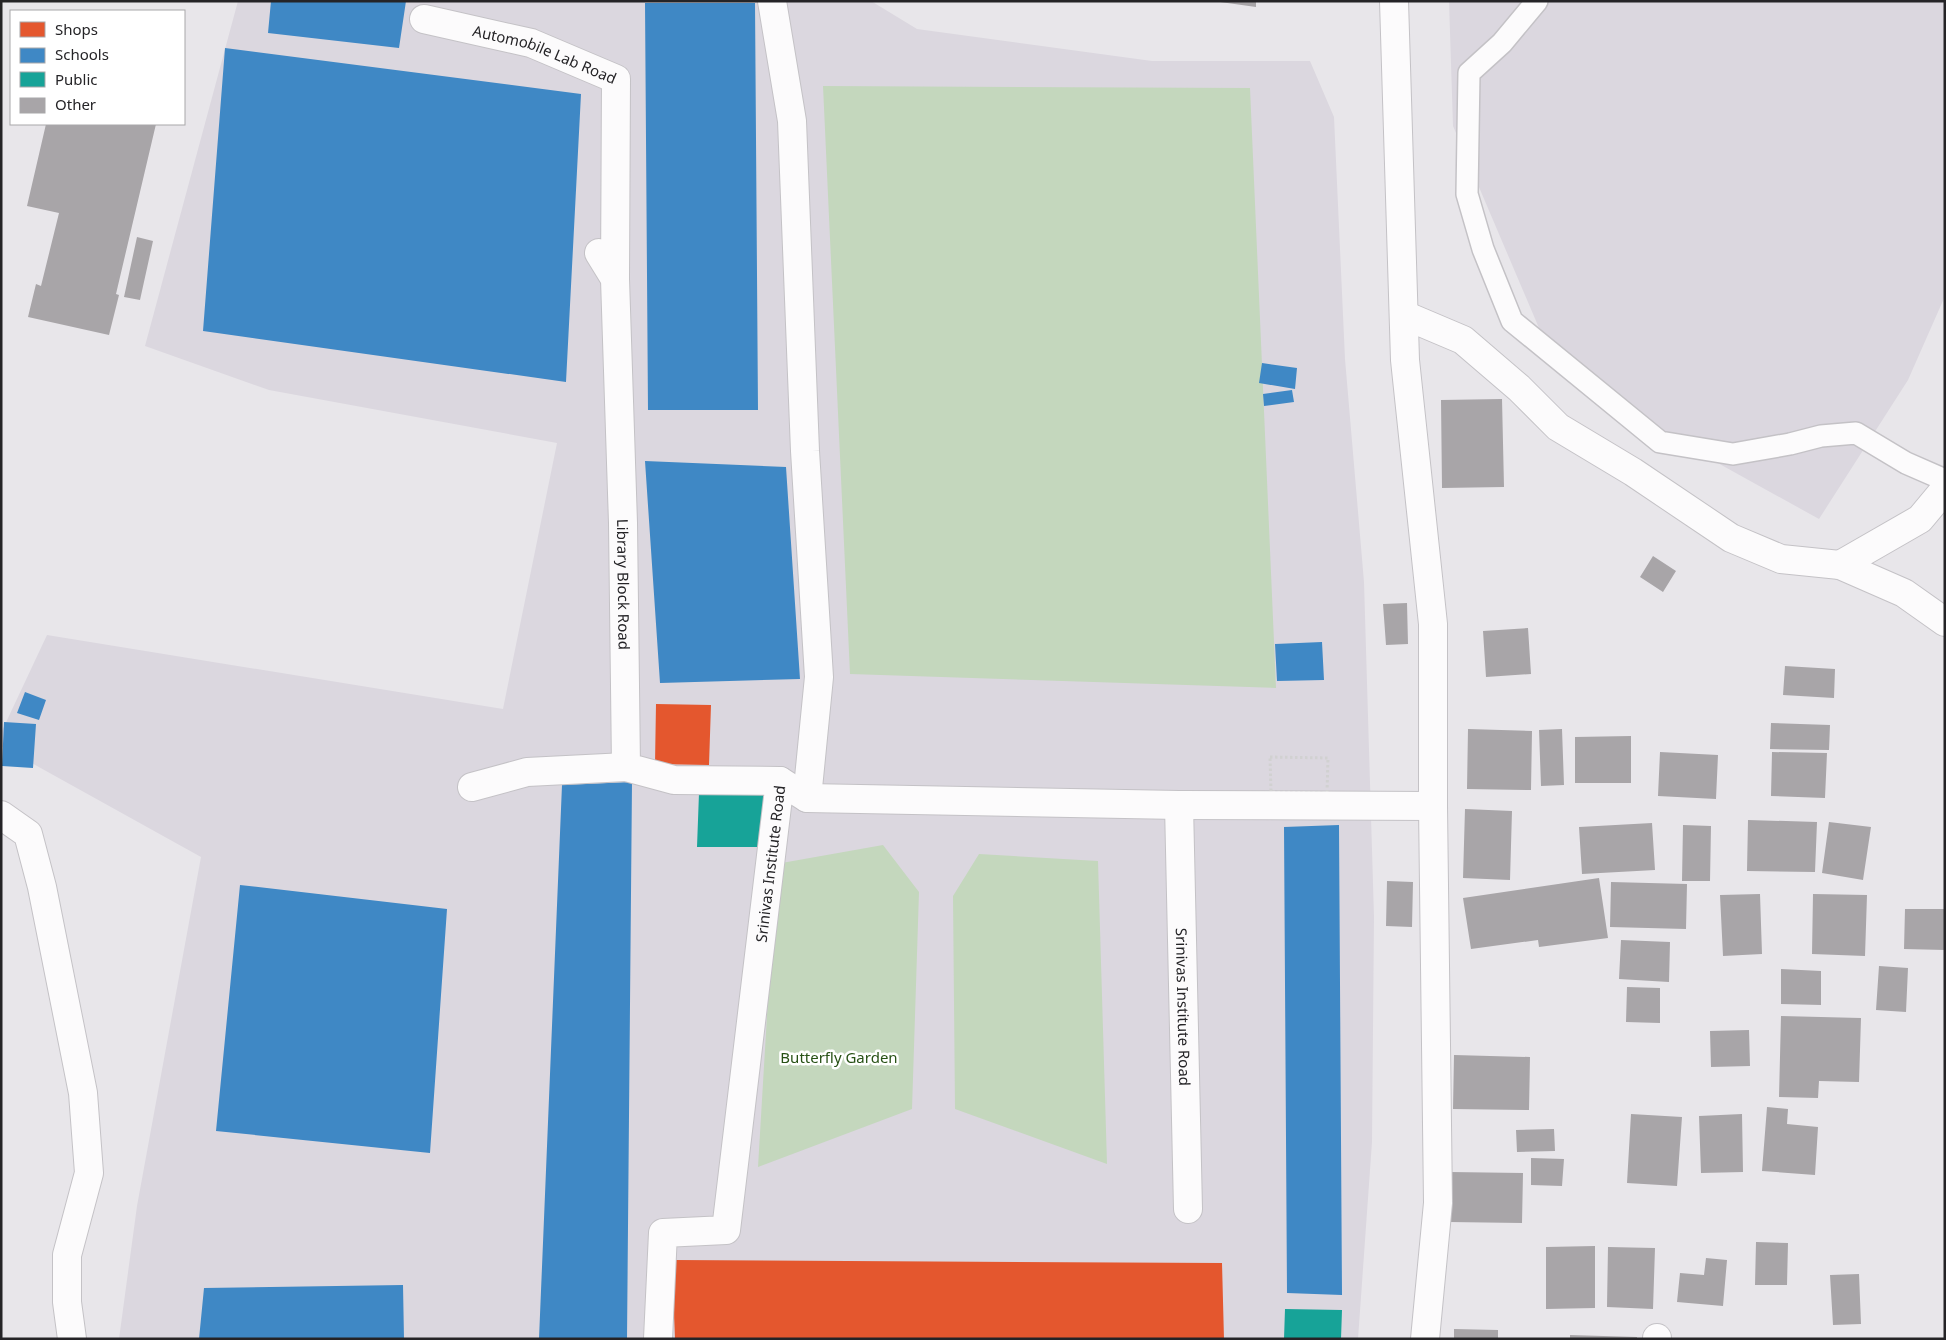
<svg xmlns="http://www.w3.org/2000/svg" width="1946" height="1340" font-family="'Noto Sans',sans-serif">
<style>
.built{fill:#dbd7df}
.green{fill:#c4d7bd}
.shops{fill:#e4572e}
.schools{fill:#3f88c5}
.public{fill:#17a398}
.building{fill:#a8a5a8}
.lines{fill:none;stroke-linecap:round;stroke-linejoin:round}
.service-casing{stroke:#c4c2c6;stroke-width:24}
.minor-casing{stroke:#c4c2c6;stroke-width:30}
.secondary-casing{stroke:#c4c2c6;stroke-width:30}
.path{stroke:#d1d1d1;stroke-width:3;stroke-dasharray:2.5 2.5;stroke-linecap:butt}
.service{stroke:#fcfbfc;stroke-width:21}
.minor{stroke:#fcfbfc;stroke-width:28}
.secondary{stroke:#fcfbfc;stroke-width:28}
.labels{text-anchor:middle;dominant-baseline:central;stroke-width:5;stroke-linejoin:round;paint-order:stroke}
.street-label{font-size:15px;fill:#252427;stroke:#fff}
.park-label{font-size:15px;fill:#275115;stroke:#fff}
</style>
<rect width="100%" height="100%" fill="#e8e6ea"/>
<path class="built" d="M238,1H871L917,29L1152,61H1310L1334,117L1345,359L1364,582L1374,917L1372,1142L1358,1339H119L137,1206L201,857L1,746V733L47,635L503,709L557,443L269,390L145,346Z
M1449,1H1945V296L1908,380L1819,519L1559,375L1453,126Z"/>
<path class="green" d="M823,86L1250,88L1276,688L850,674Z
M883,845L919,892L912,1109L758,1167L776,864Z
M979,854L1098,861L1107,1164L955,1109L953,896Z"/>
<path class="shops" d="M656,704L711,705L709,765L655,764Z
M672,1260L1222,1263L1224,1339H675Z"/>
<path class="schools" d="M271,1H406L399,48L268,33Z
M645,3H755L758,410H648Z
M225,48L581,94L566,382L203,331Z
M1262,363L1297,368L1295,389L1259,383Z
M1292,390L1294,402L1264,406L1263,394Z
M645,461L786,467L800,679L660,683Z
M1322,642L1324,680L1277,681L1275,644Z
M25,692L46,700L39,720L17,713Z
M4,722L36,724L33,768L2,766Z
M632,782L627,1339H539L562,785Z
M1339,825L1342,1295L1287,1293L1284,827Z
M240,885L447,909L430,1153L216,1131Z
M403,1285L404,1339H199L204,1288Z"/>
<path class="public" d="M766,792L763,847H697L699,793Z
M1285,1309L1342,1310L1341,1339H1284Z"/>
<path class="building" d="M1213,1H1256V7Z
M46,124H156L116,294L119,295L109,335L28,317L36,284L41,286L59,213L27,206Z
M137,237L153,241L140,300L124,297Z
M1502,399L1504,487L1442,488L1441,400Z
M1653,556L1676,571L1663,592L1640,577Z
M1407,603L1408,644L1386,645L1383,604Z
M1528,628L1531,674L1486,677L1483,631Z
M1785,666L1835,669L1834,698L1783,695Z
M1771,723L1830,725L1829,750L1770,749Z
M1468,729L1532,731L1531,790L1467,789Z
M1562,729L1564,785L1541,786L1539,730Z
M1631,736V783H1575V737Z
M1660,752L1718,755L1716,799L1658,796Z
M1772,752L1827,753L1825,798L1771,796Z
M1465,809L1512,811L1510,880L1463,878Z
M1748,820L1817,822L1815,872L1747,871Z
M1829,822L1871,827L1863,880L1822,873Z
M1652,823L1655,870L1582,874L1579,827Z
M1683,825L1711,826L1710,881H1682Z
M1599,878L1608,938L1539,947L1538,940L1471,949L1463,898Z
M1387,881L1413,882L1412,927L1386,926Z
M1611,882L1687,884L1686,929L1610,927Z
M1760,894L1762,954L1723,956L1720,895Z
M1813,894L1867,895L1865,956L1812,954Z
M1905,909H1945V950L1904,949Z
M1621,940L1670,942L1669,982L1619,979Z
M1879,966L1908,968L1906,1012L1876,1010Z
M1781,969L1821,971V1005L1781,1004Z
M1627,987L1660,988V1023L1626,1022Z
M1781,1016L1861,1018L1859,1082L1819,1081L1818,1098L1779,1097Z
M1749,1030L1750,1066L1711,1067L1710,1031Z
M1454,1055L1530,1057L1529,1110L1453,1109Z
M1767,1107L1788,1109L1787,1124L1818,1127L1815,1175L1762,1171Z
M1631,1114L1682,1117L1677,1186L1627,1183Z
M1742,1114L1743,1172L1701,1173L1699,1116Z
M1554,1129L1555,1151L1517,1152L1516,1130Z
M1531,1158L1564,1159L1562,1186L1531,1185Z
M1450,1172L1523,1173L1522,1223L1449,1222Z
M1756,1242L1788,1243L1787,1285H1755Z
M1595,1246V1308L1546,1309V1247Z
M1608,1247L1655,1248L1653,1309L1607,1307Z
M1706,1258L1727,1260L1723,1306L1677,1302L1680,1273L1704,1275Z
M1859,1274L1861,1324L1833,1325L1830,1275Z
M1454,1329L1498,1330V1339H1454Z
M1570,1335L1637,1337V1339H1570Z"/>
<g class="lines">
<defs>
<path id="service" d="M1537,1L1502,43L1469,73L1467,194L1483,249L1512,321L1660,442L1733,454L1790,444L1821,436L1856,433L1906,463L1945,480"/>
<g id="minor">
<path d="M772,1L792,121L805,451L819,677L807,798"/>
<path id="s1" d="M424,19L531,43L616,79L615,279"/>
<path id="s2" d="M599,253L615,279L623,523L626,767L674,780L780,781"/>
<path d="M1404,315L1463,340L1519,388L1558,427L1633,472L1731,538L1781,559L1840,565L1904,593L1945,622"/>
<path d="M1840,565L1920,519L1945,489"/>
<path d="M472,787L527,772L626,767"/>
<path id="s3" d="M1179,805L1188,1209"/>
<path d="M1,815L28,834L42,887L83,1093L89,1173L67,1255V1302L72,1339"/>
<path id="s4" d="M658,1339L663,1233L726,1230L780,781L807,798L1179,805L1433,806"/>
<path d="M1657,1339V1338"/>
</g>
<path id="secondary" d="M1394,1L1405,360L1433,624V806L1438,1203L1425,1339"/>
</defs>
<use href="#service" class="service-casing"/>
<use href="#minor" class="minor-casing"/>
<use href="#secondary" class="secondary-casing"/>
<path class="path" d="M1270,757L1328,758L1327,793L1271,792Z"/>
<use href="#service" class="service"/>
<use href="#minor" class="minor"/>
<use href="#secondary" class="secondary"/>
</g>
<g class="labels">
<g class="street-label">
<text stroke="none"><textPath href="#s1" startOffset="126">Automobile Lab Road</textPath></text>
<text stroke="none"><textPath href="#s2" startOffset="336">Library Block Road</textPath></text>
<text stroke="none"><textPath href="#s4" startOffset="538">Srinivas Institute Road</textPath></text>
<text stroke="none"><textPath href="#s3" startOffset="202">Srinivas Institute Road</textPath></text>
</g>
<g class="park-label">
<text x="839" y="1057">Butterfly Garden</text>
</g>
</g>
<rect width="1946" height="1340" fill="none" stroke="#252427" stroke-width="5"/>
<rect x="10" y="10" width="175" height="115" fill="#ffffff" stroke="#a8a7a9"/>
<rect x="20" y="22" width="25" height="15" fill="#e4572e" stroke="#a8a7a9"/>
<text x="55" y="35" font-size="15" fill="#252427">Shops</text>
<rect x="20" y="48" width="25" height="15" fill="#3f88c5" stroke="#a8a7a9"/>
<text x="55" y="60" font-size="15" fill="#252427">Schools</text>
<rect x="20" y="72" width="25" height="15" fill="#17a398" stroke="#a8a7a9"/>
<text x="55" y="85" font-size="15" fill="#252427">Public</text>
<rect x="20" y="98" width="25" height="15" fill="#a8a5a8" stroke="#a8a7a9"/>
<text x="55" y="110" font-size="15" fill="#252427">Other</text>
</svg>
